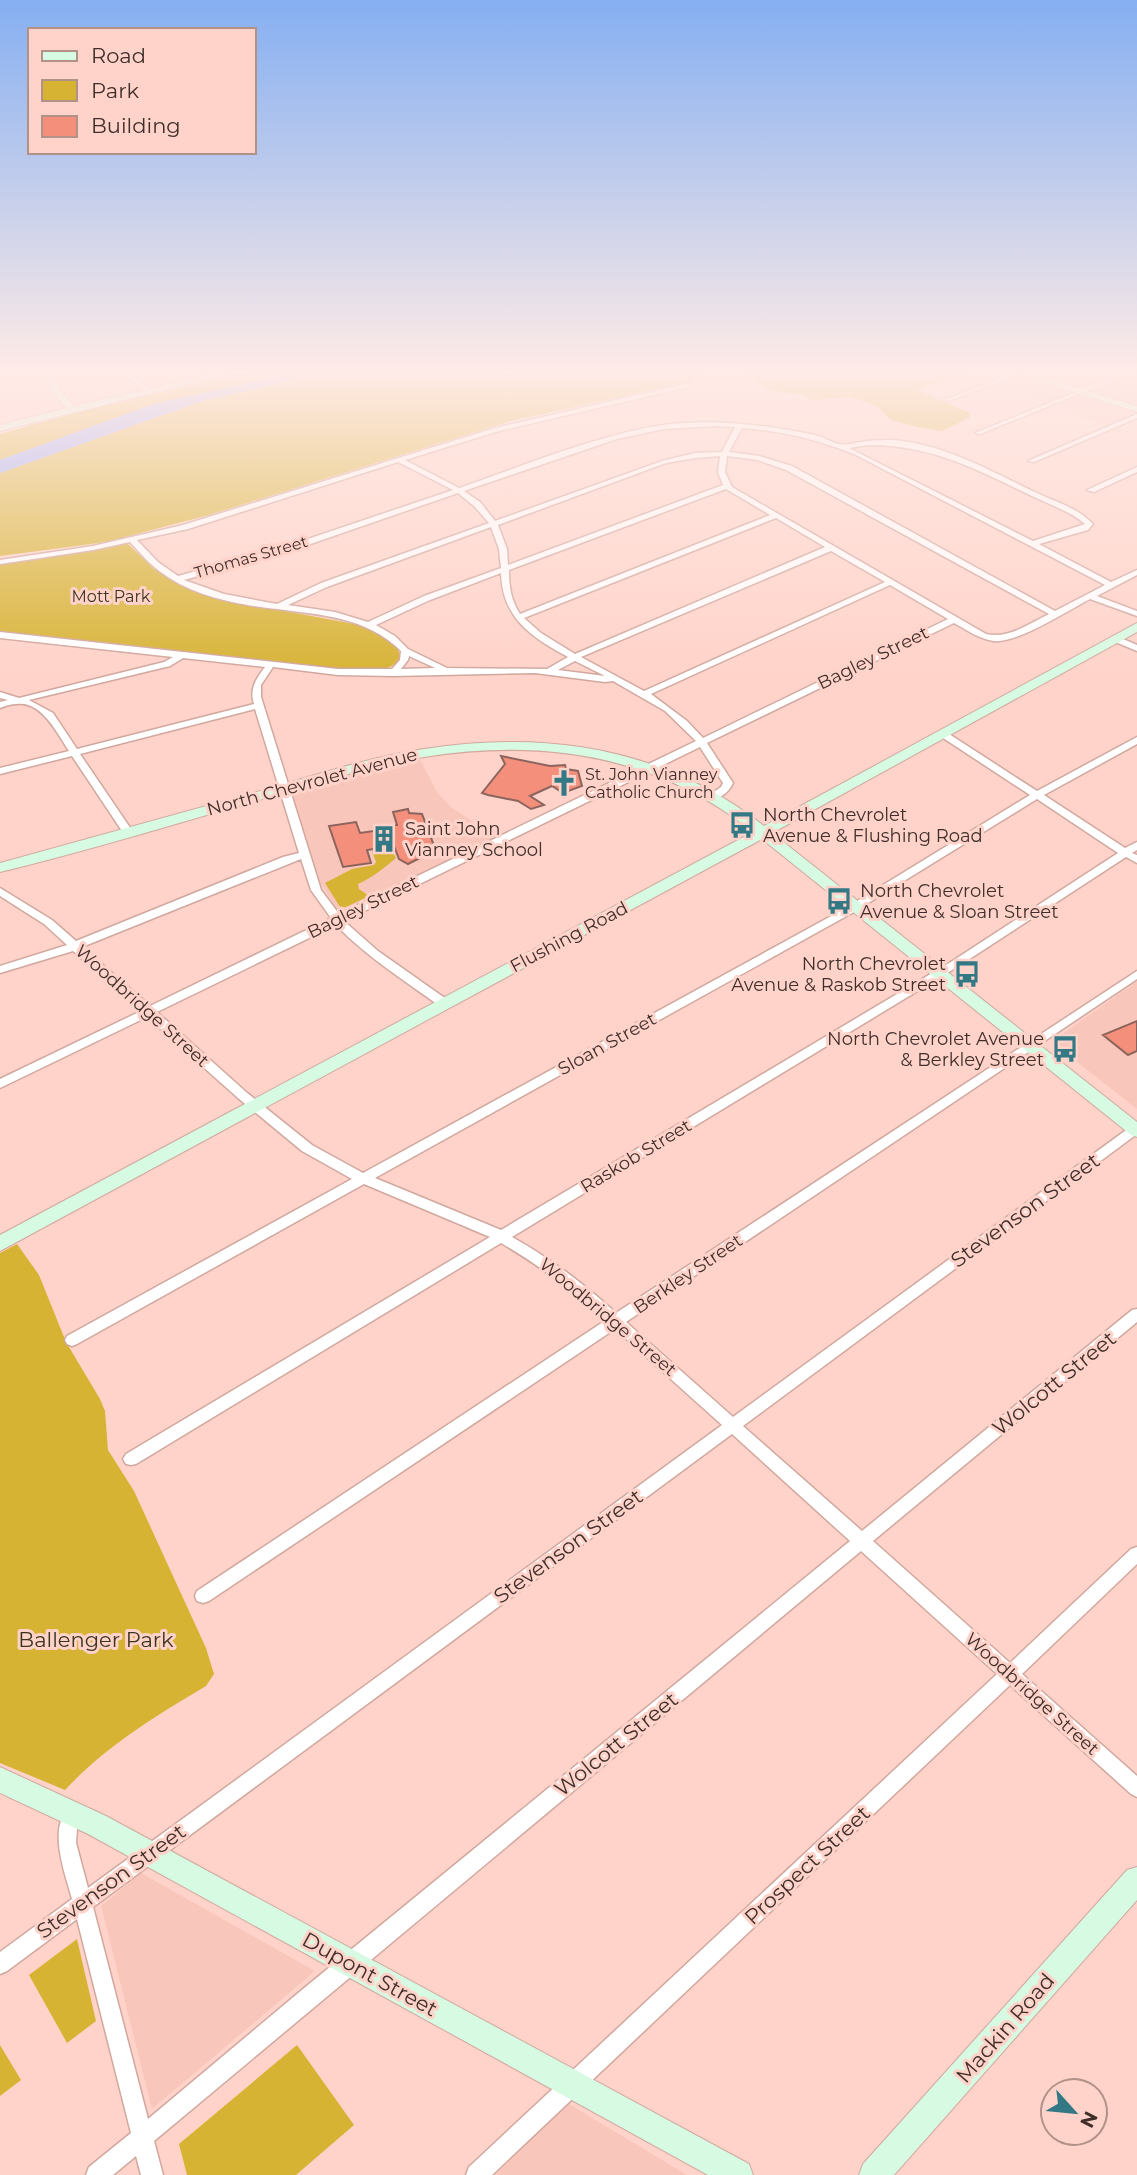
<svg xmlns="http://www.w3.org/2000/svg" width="1137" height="2175" font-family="Montserrat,sans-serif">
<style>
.built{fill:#f9c6bb}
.green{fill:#d7b334}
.water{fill:#91a8fe}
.building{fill:#f48f7b;stroke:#8b655d;stroke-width:2}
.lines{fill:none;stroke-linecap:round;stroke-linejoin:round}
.street-casing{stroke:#d1a79e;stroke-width:3}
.secondary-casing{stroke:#d1a79e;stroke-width:2}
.street{fill:#fff;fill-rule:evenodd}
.secondary{fill:#d7fbe2;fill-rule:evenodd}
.labels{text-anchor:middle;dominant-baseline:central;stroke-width:6;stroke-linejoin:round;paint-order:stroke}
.far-street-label{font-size:16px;fill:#3f2e2a;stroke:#ffd3c9}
.far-park-label{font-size:16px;fill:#3c351e;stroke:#ffd3c9}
.far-poi-label{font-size:16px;fill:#3f2e2a;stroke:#ffd3c9;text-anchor:start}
.street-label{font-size:18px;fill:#3f2e2a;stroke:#ffd3c9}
.poi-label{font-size:18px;fill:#3f2e2a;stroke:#ffd3c9;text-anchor:start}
.near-street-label{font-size:21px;fill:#3f2e2a;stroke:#ffd3c9}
.near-park-label{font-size:21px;fill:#3c351e;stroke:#ffd3c9}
</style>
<rect width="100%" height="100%" fill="#ffd3c9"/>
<path class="built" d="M971,372H1005L1134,413L1105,425L1073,415L1077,412L995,386L985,389L953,378Z
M1032,372L1137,373V405Z
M418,756L437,792L452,808L489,832L498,830L504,834L347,910L337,909L317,878L291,792L293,789L383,763Z
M1137,981V1109L1058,1047L1054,1040Z
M141,1873L315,1971L152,2109L101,1906Z
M569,2104L687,2175H495Z"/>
<path class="green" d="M248,372H296L153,404L0,460V434L90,409Z
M330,372H701L689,382L511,421L209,515L106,542L0,556V473L202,401Z
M737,372H966L917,390L970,413L969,418L942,431L917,427L891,420L876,406L850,397L811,400L804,395L773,391L756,384L749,375Z
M127,543L154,569L195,590L242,603L365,626L390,640L398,649L400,657C391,675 365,670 348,670L0,633V564Z
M391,848L396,858C384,868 372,878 358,884L359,889L369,896L346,907H340L325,883L352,869L374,865L376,862L372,851Z
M17,1244L39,1275L66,1342L100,1399L105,1411L108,1450L134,1491L206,1648L214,1674L206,1686C155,1716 105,1747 65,1790L0,1763V1253Z
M77,1939L96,2021L67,2043L29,1975Z
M0,2045L21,2080L0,2096Z
M297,2045L354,2125L296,2175H187L179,2144Z"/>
<path class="water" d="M296,372H330L202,401L0,473V460L153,404Z"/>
<path class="building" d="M501,756L550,766L565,765L566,769L578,771L582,786L563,793L552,786L530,796L544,805L531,809L518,801L488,795L482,793L505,764Z
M408,809L409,813L422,814L433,843V845L418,848L428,854L408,864L399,859L394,846L367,850L371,863L343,867L329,826L356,822L360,833L388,829L387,826L397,825L393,812Z
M1137,1021V1051L1128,1055L1103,1035Z"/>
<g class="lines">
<defs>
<path id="street" d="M121,372H128L151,390L146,391Z
M1015,372H1024L949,401L944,400Z
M1125,372H1133L980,434L975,433Z
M690,383L692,384V386L499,431L405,460L459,488C526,465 593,436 663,425C714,418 765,425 815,435C824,437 832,443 840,444C848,446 858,442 867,441C875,440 885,440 893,440C945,444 992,472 1037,493C1056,502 1078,508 1093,524L1088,530L1039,544L1111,582L1137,570V575L1097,596L1137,611V616L1090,599C1069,610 1016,644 994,641C979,639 967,630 954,623L707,743L733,783C729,792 720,800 710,798L708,796L721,787L723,783L700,747L344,921L378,951L449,1001L451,1004L449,1007H441C405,981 367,957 336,925L157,1012L246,1092L312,1145L363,1173L844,909L1030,795L940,736V732H946L1037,791L1137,737V744L1044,795L1125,848L1137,842V850L1132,853L1137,855V863L1126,857L962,964L512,1237C550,1258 584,1284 616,1313L1137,971V979L626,1322L733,1417L1133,1125L1137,1124V1134L743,1426L862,1531L1132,1310L1137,1309V1322L873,1541L1010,1663L1131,1549L1137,1547V1564L1022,1674L1137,1776V1797L1131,1794L1010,1685L492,2175H466L469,2167L997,1674L861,1551L154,2141L163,2175H141L136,2156L113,2175H86L89,2167L131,2133L77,1919L7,1971L0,1974V1952L72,1899C66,1875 43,1819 76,1805L82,1808L85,1814L77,1829L76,1843L88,1888L722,1425L615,1329L209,1601L203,1603L197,1601L195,1596L197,1591L606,1320C573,1291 539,1265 501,1243L136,1464L131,1465L126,1464L123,1459L126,1454L490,1237L364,1184L77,1344L72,1346L67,1344L65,1340L67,1336L352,1179L302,1151L238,1098L147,1017L0,1088V1079L141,1011L73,951L0,973V966L67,945L44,924L0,896V888L52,920L76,941L283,857L299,853L255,709L80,754L133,832L132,834H124L72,756L0,774V768L69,751C57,733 42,701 17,704C11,704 5,706 0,708V702L8,700L0,698V692L19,698L164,662L173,657L0,638V632L338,669H392L400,660L401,651C367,617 321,615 277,609C240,605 196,597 165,575C151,566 141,554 130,542L93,550L0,564V560L93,546L183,525L495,428ZM716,426L735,427L722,452L695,453L662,461L495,521L480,502L464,491L617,439L664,429ZM742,428C783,431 815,439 854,454L1105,585L1055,611L792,466L759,456L729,452ZM868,445C932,445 976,469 1032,496C1050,505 1070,511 1085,524L1033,541L849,448ZM720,456L718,472L723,485L508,565L507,549L498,525L666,463L695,458ZM727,456L758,460L786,470L1049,614C1028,624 1009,639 986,634L732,487L725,472ZM398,462L453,490L290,545L178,576L158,562L137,540L188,529ZM726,489L770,515L520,614C511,600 509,587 509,570ZM458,493L474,506L489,523L321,583L277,604L224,594L184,580L296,549ZM776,518L825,547L575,654L541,633L524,618ZM491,527L499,549L501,568L424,596L368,622L335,612L288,605L327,587ZM831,551L885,582L644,691L581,657ZM501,573C502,618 532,638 568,657L547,669L447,668L408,649L395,636L376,625L430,600ZM890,585L948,619L703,738L687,721L651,694ZM409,656L435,668L401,669L408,660ZM183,658L265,667C256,679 249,689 254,704L77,749L53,713L29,700L170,666ZM575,661L605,676L558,670ZM273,667L338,675L393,676L535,673L605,682L613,681L665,711L696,741L339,914L321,890L261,697V685ZM1037,799L1118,853L954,960L501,1230L375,1178L852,913ZM301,859L311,890L331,918L150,1006L82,947ZM732,1434L850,1541L303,1989L148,2119L93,1907Z
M1137,414V418L1034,462L1028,461Z
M1137,467V472L1094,492L1087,490Z
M1116,636L1137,645V651L1113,641L1112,639Z"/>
<path id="secondary" d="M42,372H50L60,390L74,406L221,372H238L0,431V425L66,408L51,391Z
M1012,372H1026L1137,406V412Z
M1137,623V632L772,833L1137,1122V1137L1131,1135L762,839L0,1251V1235L753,832C657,755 544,738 424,757C372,765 321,782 270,797C180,822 91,850 0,872V863C83,840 166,817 250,794C307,778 365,758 424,749C547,730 665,748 764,826Z
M0,1767L106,1816L749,2164L753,2175H708L88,1834L0,1793Z
M1137,1867V1900L894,2175H859L863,2164L1127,1870Z"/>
</defs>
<use href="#street" class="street-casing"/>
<use href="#secondary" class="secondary-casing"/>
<use href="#street" class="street"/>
<use href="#secondary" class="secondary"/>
</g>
<linearGradient id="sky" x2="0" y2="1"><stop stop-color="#85aff1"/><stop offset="0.55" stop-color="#ffebe7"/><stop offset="1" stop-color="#ffebe7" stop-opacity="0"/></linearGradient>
<rect width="1137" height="676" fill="url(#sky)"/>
<defs>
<symbol id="church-bare" viewBox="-9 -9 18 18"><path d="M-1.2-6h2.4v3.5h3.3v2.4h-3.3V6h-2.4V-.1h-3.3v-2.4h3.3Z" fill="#337885" stroke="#ffd3c9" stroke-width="2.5" paint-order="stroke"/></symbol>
<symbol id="bus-bare" viewBox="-9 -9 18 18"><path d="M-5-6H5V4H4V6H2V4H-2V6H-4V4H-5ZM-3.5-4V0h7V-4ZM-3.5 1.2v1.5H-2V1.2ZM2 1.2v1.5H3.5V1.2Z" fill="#337885" stroke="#ffd3c9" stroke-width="2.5" paint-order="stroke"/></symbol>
<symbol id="building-bare" viewBox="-9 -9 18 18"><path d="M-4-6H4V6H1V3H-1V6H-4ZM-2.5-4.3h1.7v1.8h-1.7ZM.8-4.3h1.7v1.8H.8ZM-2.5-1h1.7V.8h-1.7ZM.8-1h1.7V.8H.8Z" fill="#337885" stroke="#ffd3c9" stroke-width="2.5" paint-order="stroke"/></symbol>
</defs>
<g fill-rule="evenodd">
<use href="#church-bare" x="545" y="764" width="38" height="38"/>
<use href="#bus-bare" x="723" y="806" width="38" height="38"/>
<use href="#building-bare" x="365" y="820" width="38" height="38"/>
<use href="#bus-bare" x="820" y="882" width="38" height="38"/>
<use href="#bus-bare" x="948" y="955" width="38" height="38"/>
<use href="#bus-bare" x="1046" y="1030" width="38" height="38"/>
</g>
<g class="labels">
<g class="far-street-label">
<text transform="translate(251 557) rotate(-16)">Thomas Street</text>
</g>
<g class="far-park-label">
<text x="111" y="596">Mott Park</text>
</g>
<g class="far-poi-label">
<text x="585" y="774">St. John Vianney<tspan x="585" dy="18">Catholic Church</tspan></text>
</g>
<g class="street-label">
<text transform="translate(873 658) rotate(-26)">Bagley Street</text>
<text transform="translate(312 782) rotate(-15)">North Chevrolet Avenue</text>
<text transform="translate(363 907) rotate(-26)">Bagley Street</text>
<text transform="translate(569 937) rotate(-28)">Flushing Road</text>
<text transform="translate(142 1006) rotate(42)">Woodbridge Street</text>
<text transform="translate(607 1044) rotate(-29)">Sloan Street</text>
<text transform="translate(636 1156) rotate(-31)">Raskob Street</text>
<text transform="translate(688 1274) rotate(-34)">Berkley Street</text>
<text transform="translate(608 1317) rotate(40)">Woodbridge Street</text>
<text transform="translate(1032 1694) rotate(42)">Woodbridge Street</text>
</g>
<g class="poi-label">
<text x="763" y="815">North Chevrolet<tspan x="763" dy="21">Avenue &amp; Flushing Road</tspan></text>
<text x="405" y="829">Saint John<tspan x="405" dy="21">Vianney School</tspan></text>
<text x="860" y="891">North Chevrolet<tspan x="860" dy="21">Avenue &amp; Sloan Street</tspan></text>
<text x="946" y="964" text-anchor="end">North Chevrolet<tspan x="946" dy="21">Avenue &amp; Raskob Street</tspan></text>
<text x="1044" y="1039" text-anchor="end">North Chevrolet Avenue<tspan x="1044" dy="21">&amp; Berkley Street</tspan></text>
</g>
<g class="near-street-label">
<text transform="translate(1025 1210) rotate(-36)">Stevenson Street</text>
<text transform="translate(1054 1383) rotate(-39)">Wolcott Street</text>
<text transform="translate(568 1546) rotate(-36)">Stevenson Street</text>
<text transform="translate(616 1744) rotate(-39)">Wolcott Street</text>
<text transform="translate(807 1865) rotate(-43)">Prospect Street</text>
<text transform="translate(111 1881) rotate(-36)">Stevenson Street</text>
<text transform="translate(370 1974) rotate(29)">Dupont Street</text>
<text transform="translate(1005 2028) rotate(-49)">Mackin Road</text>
</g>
<g class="near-park-label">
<text x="96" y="1639">Ballenger Park</text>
</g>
</g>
<rect x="28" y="28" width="228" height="126" fill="#ffd3c9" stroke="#b29189" stroke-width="2"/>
<rect x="42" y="51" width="35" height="10" fill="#d7fbe2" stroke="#b29189" stroke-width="2"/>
<text x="91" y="63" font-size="21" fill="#3f2e2a">Road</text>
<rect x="42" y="80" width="35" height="21" fill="#d7b334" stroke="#b29189" stroke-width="2"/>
<text x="91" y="98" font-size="21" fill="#3f2e2a">Park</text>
<rect x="42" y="116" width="35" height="21" fill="#f48f7b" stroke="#b29189" stroke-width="2"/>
<text x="91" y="133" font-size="21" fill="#3f2e2a">Building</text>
<g transform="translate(1074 2112) rotate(117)"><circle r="33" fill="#ffd3c9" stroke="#b29189" stroke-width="2"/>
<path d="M0-5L12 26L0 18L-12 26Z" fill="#337885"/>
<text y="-10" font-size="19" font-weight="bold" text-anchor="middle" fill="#3f2e2a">N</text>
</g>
</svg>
